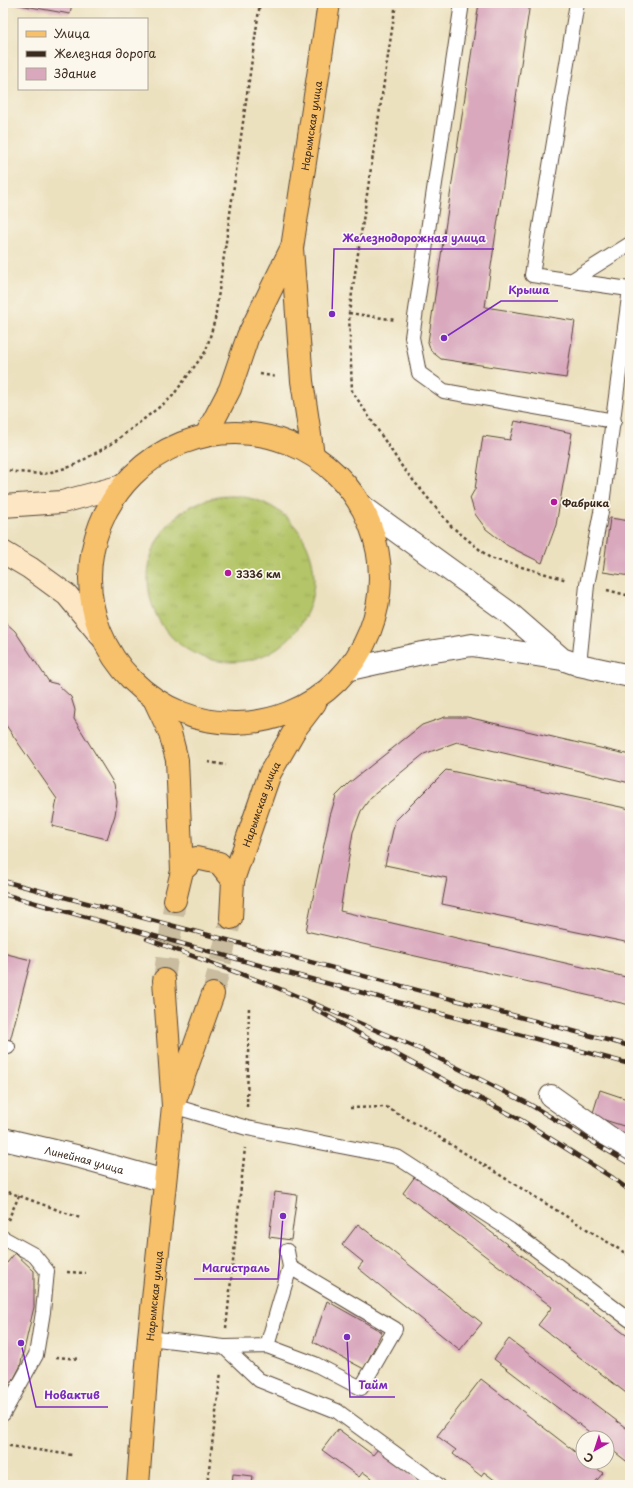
<svg xmlns="http://www.w3.org/2000/svg" width="633" height="1488" font-family="'Playpen Sans',sans-serif">
<style>
.grass{fill:url(#grass-tufts);stroke:#777843}
.building{fill:#d9a8bd}
.lines{fill:none;stroke-linecap:round;stroke-linejoin:round}
.primary-tunnel{stroke:#c9bc9f;stroke-width:22;stroke-dasharray:22 11;stroke-linecap:butt}
.service-casing{stroke:#564536;stroke-width:16}
.minor-casing{stroke:#564536;stroke-width:24}
.tertiary-casing{stroke:#564536;stroke-width:24}
.secondary-casing{stroke:#564536;stroke-width:24}
.primary-casing{stroke:#564536;stroke-width:24}
.path{stroke:#564536;stroke-width:2.5;stroke-dasharray:3 3;stroke-linecap:butt}
.service{stroke:#fff;stroke-width:14}
.minor{stroke:#fff;stroke-width:22}
.tertiary{stroke:#fff;stroke-width:22}
.secondary{stroke:#fce6c4;stroke-width:22}
.primary{stroke:#f7c06b;stroke-width:22}
.rail-casing{stroke:#3b2a1e;stroke-width:4.5}
.rail{stroke:#fbf7ec;stroke-width:3;stroke-dasharray:9;stroke-linecap:butt}
.poi-dot{fill:#b5179e;stroke:#fbf7ec;stroke-width:1.5}
.labels{text-anchor:middle;dominant-baseline:central;stroke-width:3.5;stroke-linejoin:round;paint-order:stroke}
.street-label{font-size:10px;fill:#3b2a1e;stroke:#fbf7ec}
.poi-label{font-size:10px;font-weight:bold;fill:#3b2a1e;stroke:#fbf7ec;text-anchor:start}
.leader{fill:none;stroke:#7b2cbf;stroke-width:1.5}
.callout-dot{fill:#7b2cbf;stroke:#fbf7ec;stroke-width:1.5}
.callout-label{font-size:11px;text-anchor:middle;font-weight:bold;fill:#7b2cbf;stroke:#fbf7ec;stroke-width:3.5;stroke-linejoin:round;paint-order:stroke}
</style>
<defs>
<pattern id="grass-tufts" width="24" height="20" patternUnits="userSpaceOnUse"><rect width="24" height="20" fill="#b3c568"/><path d="M3 7l-1-3M5 7V3M7 7l1-3M15 17l-1-3M17 17v-4M19 17l1-3" fill="none" stroke="#9ba95a"/></pattern>
</defs>
<rect width="100%" height="100%" fill="#fbf7ec"/>
<filter id="ink" filterUnits="userSpaceOnUse"><feTurbulence type="fractalNoise" baseFrequency=".025" numOctaves="2"/><feDisplacementMap in="SourceGraphic" scale="8" xChannelSelector="R" yChannelSelector="G"/><feConvolveMatrix kernelMatrix="1 2 1 2 8 2 1 2 1" color-interpolation-filters="sRGB"/></filter>
<filter id="wash" filterUnits="userSpaceOnUse"><feTurbulence type="fractalNoise" baseFrequency=".012" numOctaves="4" result="noise"/><feDisplacementMap in="SourceGraphic" scale="16" xChannelSelector="R" yChannelSelector="G"/><feGaussianBlur stdDeviation="0.9" result="paint"/><feColorMatrix in="noise" values="0 0 0 0 0 0 0 0 0 0 0 0 0 0 0 0 0 1.4 0 .05"/><feComposite in="paint" operator="in"/></filter>
<g filter="url(#wash)">
<rect width="100%" height="100%" fill="#ece1bf"/>
<path class="grass" d="M148 579a83 83 0 1 1 166 0a83 83 0 1 1-166 0Z"/>
<g id="blocks">
<path class="building" d="M8,3H72L70,14Z
M479,3H530L485,307L575,321L566,378L441,359L431,351L428,342Z
M515,421L572,433L556,525L542,563L508,546L486,529L475,514L470,498L475,489L483,436L510,440Z
M610,518L630,521V576L603,572Z
M3,620L15,631L49,682L57,684L71,697L75,710L74,719L114,784L117,802L115,815L107,839L52,826L57,799L3,721Z
M445,717H467L630,755V783L457,742L424,754L371,797L361,811L353,832L340,911L630,978V1005L306,931L330,816L336,796L349,783L422,725Z
M446,770L630,809V879L626,898L630,899V943L442,904L447,878L385,865L395,821Z
M3,953L31,960L4,1064H3Z
M600,1090L630,1100V1128L592,1116Z
M416,1175L630,1338V1396L538,1325L552,1307L403,1193Z
M275,1192L297,1195L291,1240L269,1237Z
M358,1224L482,1323L460,1350L358,1268L363,1262L342,1245Z
M15,1253L34,1271V1307L20,1367L3,1399V1260L7,1263Z
M327,1301L382,1332L364,1369L313,1342Z
M509,1339L630,1431V1464L607,1446V1438H597L494,1359Z
M481,1379L583,1458V1462H588L603,1473L593,1485H501L484,1472L481,1476L453,1454L456,1450L437,1436Z
M338,1429L373,1455L378,1449L427,1485H381L363,1472L359,1477L322,1450Z
M233,1474L253,1476L252,1485H232Z"/>
</g>
</g>
<g filter="url(#ink)">
<use href="#blocks" fill-opacity="0" stroke="#564536" stroke-width="1"/>
<g class="lines">
<path class="primary-tunnel" d="M164,980L175,900
M213,994L231,918"/>
<defs>
<path id="service" d="M462,3L412,337L419,373L444,391L614,421
M577,3L532,275L629,289
M571,281L630,244
M579,665L587,585L601,512L630,289
M3,1046L8,1047
M173,1106L247,1128L397,1157L510,1230L630,1320
M3,1238L34,1255L47,1271L43,1312L36,1355L3,1414
M149,1338L224,1347L267,1346L290,1267L287,1251
M267,1346L315,1364L361,1388L395,1329L290,1267
M224,1347L259,1380L337,1411L438,1485"/>
<g id="minor">
<path d="M551,1096L630,1152"/>
<path id="s1" d="M3,1139L80,1157L165,1181"/>
</g>
<path id="tertiary" d="M363,507L508,612L562,659
M350,669L422,653L472,645L562,659L579,665L630,676"/>
<path id="secondary" d="M3,506L62,502L122,486
M3,552L30,568L67,595L100,635"/>
<g id="primary">
<circle cx="235" cy="578" r="145"/>
<path d="M206,435L230,389L248,336L291,249"/>
<path id="s2" d="M313,455L302,381L292,248L329,3"/>
<path d="M154,699L170,733L177,760L182,871L175,900"/>
<path d="M182,871L196,858L219,863L233,880"/>
<path id="s3" d="M231,918L233,880L270,773L296,728L315,703"/>
<path d="M176,1098L213,994"/>
<path id="s4" d="M138,1485L149,1338L173,1106L164,980"/>
</g>
</defs>
<use href="#service" class="service-casing"/>
<use href="#minor" class="minor-casing"/>
<use href="#tertiary" class="tertiary-casing"/>
<use href="#secondary" class="secondary-casing"/>
<use href="#primary" class="primary-casing"/>
<path class="path" d="M396,3L349,313L352,391L403,468L451,526L490,558L567,580
M349,313L396,320
M260,374L277,377
M3,469L16,472L44,474L73,466L113,443L171,398L206,351L215,319L260,3
M607,590L630,596
M208,762L226,765
M247,1107L249,1006
M350,1108L386,1107L434,1134L630,1256
M3,1190L80,1218
M8,1220L19,1196
M67,1272L86,1273
M226,1328L245,1148
M56,1357L80,1359
M3,1445L72,1455
M207,1485L221,1372"/>
<use href="#service" class="service"/>
<use href="#minor" class="minor"/>
<use href="#tertiary" class="tertiary"/>
<use href="#secondary" class="secondary"/>
<use href="#primary" class="primary"/>
<defs>
<path id="rail" d="M3,881L630,1046
M3,894L277,970L630,1064
M147,939L273,986L422,1050L529,1104L630,1164
M313,1008L414,1064L521,1120L613,1178L630,1191"/>
</defs>
<use href="#rail" class="rail-casing"/>
<use href="#rail" class="rail"/>
</g>
</g>
<g class="poi-dot">
<circle cx="554" cy="502" r="4"/>
<circle cx="228" cy="573" r="4"/>
</g>
<g class="labels">
<g class="street-label">
<text stroke="none"><textPath href="#s2" startOffset="332">Нарымская улица</textPath></text>
<text stroke="none"><textPath href="#s3" startOffset="119">Нарымская улица</textPath></text>
<text stroke="none"><textPath href="#s1" startOffset="84">Линейная улица</textPath></text>
<text stroke="none"><textPath href="#s4" startOffset="190">Нарымская улица</textPath></text>
</g>
<g class="poi-label">
<text x="562" y="502">Фабрика</text>
<text x="236" y="573">3336 км</text>
</g>
</g>
<path class="leader" d="M332 314L334 249H494M444 338L501 301H558M283 1216L278 1279H194M347 1337L350 1397H395M21 1343L36 1407H108"/>
<g class="callout-dot">
<circle cx="332" cy="314" r="4"/>
<circle cx="444" cy="338" r="4"/>
<circle cx="283" cy="1216" r="4"/>
<circle cx="347" cy="1337" r="4"/>
<circle cx="21" cy="1343" r="4"/>
</g>
<g class="callout-label">
<text x="414" y="242">Железнодорожная улица</text>
<text x="529" y="294">Крыша</text>
<text x="236" y="1272">Магистраль</text>
<text x="373" y="1389">Тайм</text>
<text x="72" y="1399">Новактив</text>
</g>
<rect width="633" height="1488" fill="none" stroke="#fbf7ec" stroke-width="16"/>
<rect x="18" y="18" width="130" height="72" fill="#fbf7ec" stroke="#aea59a"/>
<rect x="26" y="31" width="20" height="6" fill="#f7c06b" stroke="#aea59a"/>
<text x="54" y="38" font-size="12" fill="#3b2a1e">Улица</text>
<rect x="26" y="51" width="20" height="6" fill="#3b2a1e" stroke="#aea59a"/>
<text x="54" y="58" font-size="12" fill="#3b2a1e">Железная дорога</text>
<rect x="26" y="68" width="20" height="12" fill="#d9a8bd" stroke="#aea59a"/>
<text x="54" y="78" font-size="12" fill="#3b2a1e">Здание</text>
<g transform="translate(595 1450) rotate(219)"><circle r="19" fill="#fbf7ec" stroke="#aea59a"/>
<path d="M0-3L7 15L0 10L-7 15Z" fill="#b5179e"/>
<text y="-6" font-size="11" font-weight="bold" text-anchor="middle" fill="#3b2a1e">С</text>
</g>
</svg>
